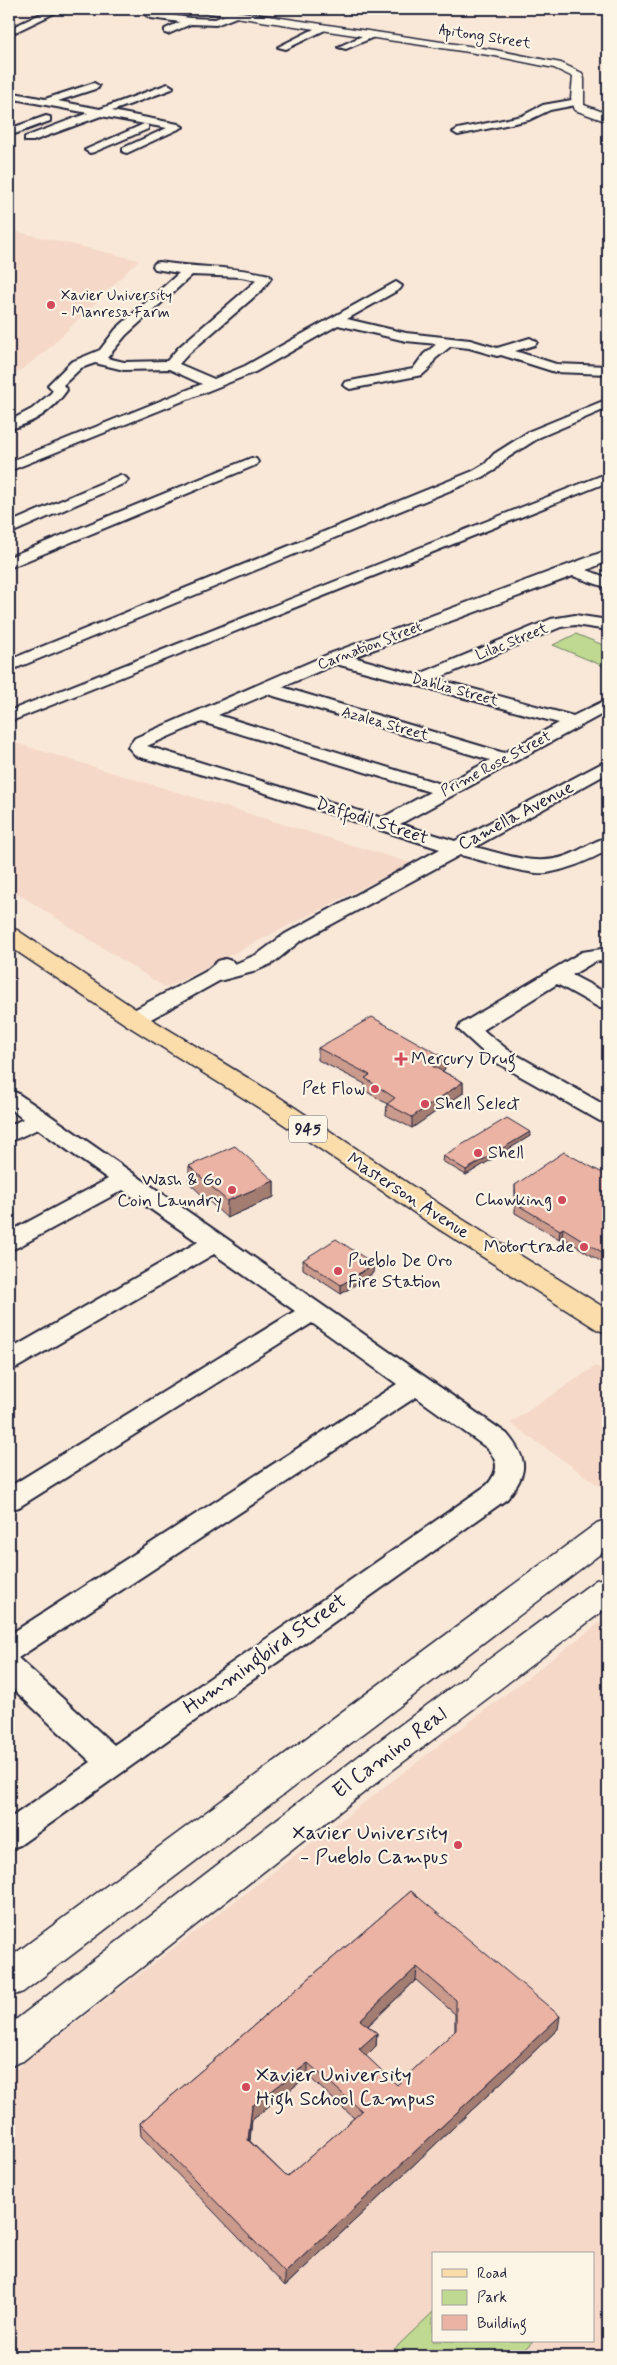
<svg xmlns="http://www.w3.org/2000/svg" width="617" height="2365" font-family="Mynerve,sans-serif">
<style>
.built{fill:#f5d8c8;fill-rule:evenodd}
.green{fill:#bfd990;stroke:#707e66}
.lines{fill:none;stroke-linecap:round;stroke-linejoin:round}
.street-casing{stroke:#22223b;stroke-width:4}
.secondary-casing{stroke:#22223b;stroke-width:3}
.primary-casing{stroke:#22223b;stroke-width:3}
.street{fill:#fcf5e5;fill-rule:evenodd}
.secondary{fill:#fcf5e5;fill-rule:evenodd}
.primary{fill:#faddab;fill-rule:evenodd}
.wall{fill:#ca9a8c;stroke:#22223b;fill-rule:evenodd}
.shaded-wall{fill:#a47d72;stroke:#22223b}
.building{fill:#ebb3a3;stroke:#22223b;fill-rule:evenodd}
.poi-dot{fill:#d1495b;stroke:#fcf5e5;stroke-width:2}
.labels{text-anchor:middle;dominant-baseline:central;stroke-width:4.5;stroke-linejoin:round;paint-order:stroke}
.far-street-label{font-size:15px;fill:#22223b;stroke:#fcf5e5}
.far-poi-label{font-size:15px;fill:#22223b;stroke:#fcf5e5;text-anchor:start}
.shield{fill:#fcf5e5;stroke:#63616e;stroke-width:1}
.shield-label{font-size:16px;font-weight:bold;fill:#22223b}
.street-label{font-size:18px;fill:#22223b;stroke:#fcf5e5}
.poi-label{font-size:18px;fill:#22223b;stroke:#fcf5e5;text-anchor:start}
.near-street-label{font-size:21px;fill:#22223b;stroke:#fcf5e5}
.near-poi-label{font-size:21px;fill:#22223b;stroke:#fcf5e5;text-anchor:end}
</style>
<rect width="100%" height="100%" fill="#f9e8d8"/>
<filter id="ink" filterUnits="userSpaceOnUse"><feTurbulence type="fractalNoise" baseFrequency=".02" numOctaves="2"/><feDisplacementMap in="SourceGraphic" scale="10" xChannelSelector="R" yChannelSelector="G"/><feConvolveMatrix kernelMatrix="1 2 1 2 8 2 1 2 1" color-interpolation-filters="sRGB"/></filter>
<g filter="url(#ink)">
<path class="built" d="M9,230L139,260L46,351L9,379Z
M9,741L71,760L411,863L166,988L9,888Z
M596,1366L608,1374V1492L510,1423Z
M608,1616V2356H9V2074ZM433,2254H593V2341H433Z"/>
<path class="green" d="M576,634L608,647V668L553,645Z
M433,2312V2341H533L518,2356H387Z"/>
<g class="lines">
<defs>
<path id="street" d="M51,9H63L9,35V29Z
M236,11L241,14L239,16L216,25L191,24L168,34L165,33V29L180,22L151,18L146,15L151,12L190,18L215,19Z
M322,25L327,28L325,30L286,49L278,47Z
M371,32L374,33V37L346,49L338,47Z
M94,83L99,86L98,88L58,101L100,109L168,84L173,87L172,89L112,111L178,124L183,127L127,153L123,152V148L167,128L101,116L33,141H25V137L88,113L9,98V92L45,99Z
M577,99L582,102L581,104L550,110L529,120L458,135L453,132L458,129L522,116L543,105Z
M46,116L50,117V121L9,136V129Z
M144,124L148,125V129L94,152L90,153L85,150Z
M159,262C196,268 233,266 269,275L271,278L262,290L189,353L179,364L214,379L245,366L396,282L402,286L400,289L347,319L406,333L470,340L497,348L530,338L537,342L535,345L515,351L556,364L608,366V374L555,372L501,355L497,356L469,348L451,346L435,359L430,368L422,375L350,389L343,385L345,382L413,369L424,354L437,344L406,341L338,325L255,372L9,471V462L202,384L169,369L124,370L95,363L81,368L63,385L67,390C53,410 33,424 9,429V421L32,409L51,393L53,390L48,385L71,362L100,350L116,329L179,273L155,269L153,266L155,263ZM192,275L241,277L257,280L179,347L167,361L124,362L107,358L126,335Z
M608,399V408L540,437L504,460L495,470L483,477L9,671V660L473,471L485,464L494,454L530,431Z
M251,458L256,459L258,462L256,465L9,568V557Z
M608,473V482L9,722V711Z
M120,475L125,477L128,480L125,483L9,534V523Z
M608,550V561L587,570L608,578V588L573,576L353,657L417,675L551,619L575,615L608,620V630L575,625L561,627L436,679L573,716L608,699V711L400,824L455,841L608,760V773L475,847C504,854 536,867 566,856C580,851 593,841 608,837V850C588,861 569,869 547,873C526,875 482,860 460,855L299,942L273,963L253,972L219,981L142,1024L134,1026L126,1024L123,1019L126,1014L205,972L218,961L225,959L232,961L235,964L258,954L285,934L440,849L256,790L136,756L128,747L135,738L329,654ZM336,664L559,723L504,753L282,687ZM267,694L490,760L444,785L218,715ZM202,722L430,792L382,818L147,746Z
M608,948V960L594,962L572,975L608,994V1009L600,1008L557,984L483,1030L508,1050L608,1107V1123L600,1121L492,1060L458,1029L461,1024L582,952Z
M9,1091L17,1093L48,1114L507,1434C529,1461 528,1472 507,1499L20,1845L9,1849V1819L91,1762L9,1685V1635L397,1384L312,1323L19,1507L9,1510V1487L295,1311L214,1254L18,1367L9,1370V1350L198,1242L123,1190L18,1247L9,1250V1232L108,1179L38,1129L9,1142V1126L23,1119L9,1108ZM416,1397L487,1448C499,1462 499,1471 487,1485L114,1745L18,1658Z"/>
<path id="secondary" d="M197,9H222L495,50L561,63L582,73L584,79V105L608,114V122L575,110L571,98L573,77L554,68L495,56L202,12Z
M608,1519V1548L23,1992L9,1997V1958L597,1523Z
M608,1577V1607L390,1772L23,2061L9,2066V2025L364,1752L596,1580Z"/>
<path id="primary" d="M9,928L17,930L143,1014L279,1097L457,1216L608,1310V1333L598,1330L437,1228L261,1109L125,1024L9,946Z"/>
</defs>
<use href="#street" class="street-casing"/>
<use href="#secondary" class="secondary-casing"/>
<use href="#primary" class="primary-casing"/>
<use href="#street" class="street"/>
<use href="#secondary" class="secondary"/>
<use href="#primary" class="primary"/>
</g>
<path class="wall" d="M318,1048L445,1069L442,1071L463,1082V1093L412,1128L386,1115L387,1104L364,1090L365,1084L318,1060Z
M530,1132V1136L466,1175L442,1161L443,1156Z
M189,1166L274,1181V1197L227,1218L189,1183Z
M608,1176V1266L562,1237L559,1239L515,1213V1185Z
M303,1260L373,1273L341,1294L303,1269Z
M411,1891L558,2029L285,2286L141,2136L140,2123ZM416,1980L455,2014V2031L397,2085L366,2056L376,2046L377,2033L368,2026ZM308,2076L354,2118L287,2177L250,2141L252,2119Z"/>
<path class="shaded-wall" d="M445,1058V1069L432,1078V1066Z
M463,1082V1093L412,1128V1117Z
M530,1132V1136L466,1175V1170Z
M274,1181V1197L227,1218V1201Z
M563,1228L562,1237L559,1239L560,1230Z
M374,1264L373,1273L341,1294V1285Z
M417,1967L416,1980L360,2033V2020Z
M560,2016L558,2029L285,2286V2273Z
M377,2033L376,2046L359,2063V2049Z
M308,2063V2076L252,2119L248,2153V2140L252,2106Z"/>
<path class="building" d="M372,1017L445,1058L432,1066L463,1082L412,1117L387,1104L395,1098L365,1078L370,1075L318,1048Z
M507,1118L530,1132L466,1170L443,1156Z
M235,1146L274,1181L227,1201L189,1166Z
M564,1152L608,1176V1197L604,1200L608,1202V1256L563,1228L560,1230L516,1204L515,1185Z
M336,1239L374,1264L341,1285L303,1260Z
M411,1891L560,2016L285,2273L140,2123ZM417,1967L456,2000V2030L397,2085L359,2049L377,2033L360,2020ZM308,2063L362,2111L287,2177L248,2140L252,2106Z"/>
</g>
<g class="poi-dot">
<circle cx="51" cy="305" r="5"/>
<path d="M398.5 1051.5h5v5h5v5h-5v5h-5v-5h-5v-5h5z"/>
<circle cx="375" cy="1089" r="5"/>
<circle cx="425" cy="1104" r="5"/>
<circle cx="478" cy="1153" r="5"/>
<circle cx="232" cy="1190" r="5"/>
<circle cx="562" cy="1200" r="5"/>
<circle cx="584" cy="1247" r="5"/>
<circle cx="338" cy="1271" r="5"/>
<circle cx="458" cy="1845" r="5"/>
<circle cx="246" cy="2087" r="5"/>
</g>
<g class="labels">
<g class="far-street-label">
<text transform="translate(485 37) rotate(9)">Apitong Street</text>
<text transform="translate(512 642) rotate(-22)">Lilac Street</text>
<text transform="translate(370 646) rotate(-21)">Carnation Street</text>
<text transform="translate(455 690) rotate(15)">Dahlia Street</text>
<text transform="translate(385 724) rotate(16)">Azalea Street</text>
<text transform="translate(496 764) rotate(-28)">Prime Rose Street</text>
</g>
<g class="far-poi-label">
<text x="61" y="296">Xavier University<tspan x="61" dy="17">- Manresa Farm</tspan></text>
</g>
<rect class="shield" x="289" y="1115.5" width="38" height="27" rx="4"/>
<g class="shield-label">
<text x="308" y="1129">945</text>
</g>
<g class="street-label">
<text transform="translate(516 816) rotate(-28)">Camella Avenue</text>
<text transform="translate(372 821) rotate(18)">Daffodil Street</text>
<text transform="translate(408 1196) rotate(33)">Masterson Avenue</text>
</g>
<g class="poi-label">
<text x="411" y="1059">Mercury Drug</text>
<text x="365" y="1089" text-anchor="end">Pet Flow</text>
<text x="435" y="1104">Shell Select</text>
<text x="488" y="1153">Shell</text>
<text x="222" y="1180" text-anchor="end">Wash &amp; Go<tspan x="222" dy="21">Coin Laundry</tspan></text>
<text x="552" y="1200" text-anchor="end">Chowking</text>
<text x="574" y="1247" text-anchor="end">Motortrade</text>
<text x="348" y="1261">Pueblo De Oro<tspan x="348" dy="21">Fire Station</tspan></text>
</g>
<g class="near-street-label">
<text transform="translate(265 1654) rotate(-35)">Hummingbird Street</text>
<text transform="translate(390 1753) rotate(-37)">El Camino Real</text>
</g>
<g class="near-poi-label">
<text x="448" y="1833">Xavier University<tspan x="448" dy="24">- Pueblo Campus</tspan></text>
<text x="256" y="2075" text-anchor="start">Xavier University<tspan x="256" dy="24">High School Campus</tspan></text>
</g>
</g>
<rect width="617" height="2365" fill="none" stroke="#fcf5e5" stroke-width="30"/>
<rect x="15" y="15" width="587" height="2335" fill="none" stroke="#22223b" stroke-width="2" filter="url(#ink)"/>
<rect x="432" y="2252" width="162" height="90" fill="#fcf5e5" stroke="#a5a1a1"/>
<rect x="442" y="2269" width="25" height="8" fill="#faddab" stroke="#a5a1a1"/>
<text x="477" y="2278" font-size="15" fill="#22223b">Road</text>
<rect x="442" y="2290" width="25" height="15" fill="#bfd990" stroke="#a5a1a1"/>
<text x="477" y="2302" font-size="15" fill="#22223b">Park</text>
<rect x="442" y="2315" width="25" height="15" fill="#ebb3a3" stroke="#a5a1a1"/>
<text x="477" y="2328" font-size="15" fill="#22223b">Building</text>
</svg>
